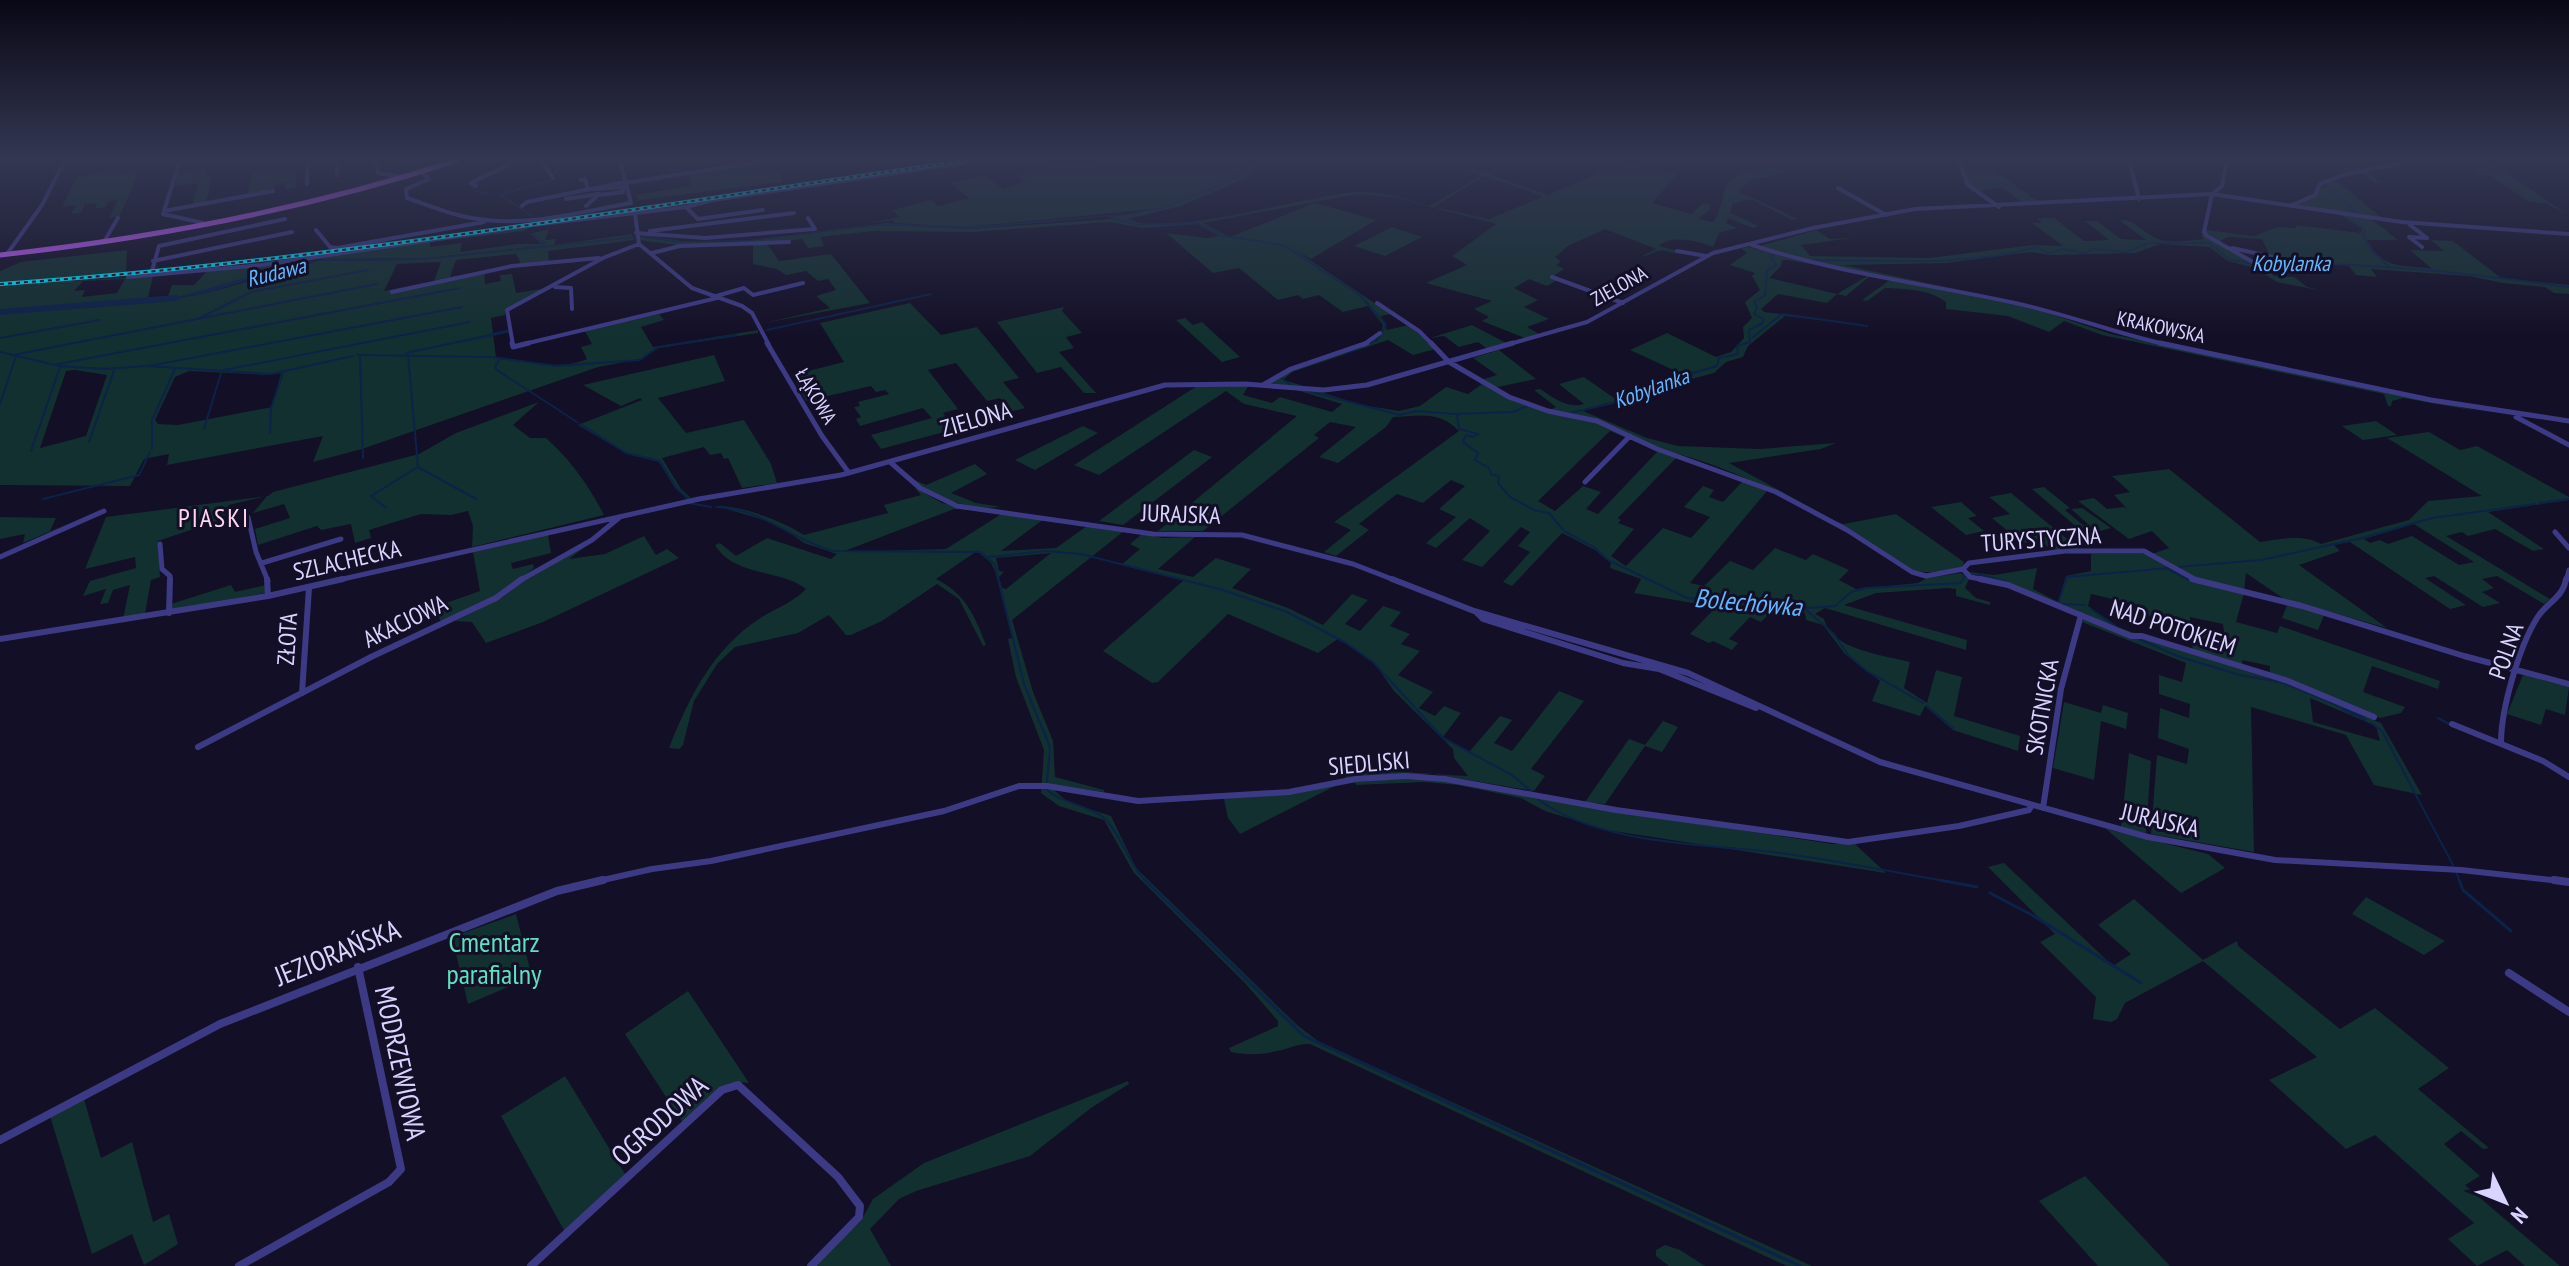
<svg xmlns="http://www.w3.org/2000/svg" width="2569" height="1266" font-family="'PT Sans Narrow',sans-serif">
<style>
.green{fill:#12302f;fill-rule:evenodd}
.water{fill:#0c2248}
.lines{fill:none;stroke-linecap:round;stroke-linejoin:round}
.stream-far1{stroke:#0c2248;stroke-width:2}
.stream{stroke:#0c2248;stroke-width:3}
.canal{stroke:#0c2248;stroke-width:3}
.river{stroke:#0c2248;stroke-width:6}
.minor-far3{stroke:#3d3a85;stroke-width:4}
.minor-far2{stroke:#3d3a85;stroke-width:5}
.minor-far1{stroke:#3d3a85;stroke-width:6}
.minor{stroke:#3d3a85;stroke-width:8}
.major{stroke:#c25bff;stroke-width:5}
.rail-casing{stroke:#00e5ff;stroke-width:4}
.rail{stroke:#130f26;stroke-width:2;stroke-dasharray:4;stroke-linecap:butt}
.labels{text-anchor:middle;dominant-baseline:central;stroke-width:6;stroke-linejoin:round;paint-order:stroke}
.far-street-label{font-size:20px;fill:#d9d4ff;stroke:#130f26}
.far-water-label{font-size:22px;font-style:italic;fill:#62b6ff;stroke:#130f26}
.street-label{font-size:24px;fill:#d9d4ff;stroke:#130f26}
.neighbourhood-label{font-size:26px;letter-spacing:2px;fill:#ffd6f0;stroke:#130f26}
.water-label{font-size:26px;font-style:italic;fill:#62b6ff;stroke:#130f26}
.near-park-label{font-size:28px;fill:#5fe0c0;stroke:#130f26}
.near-street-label{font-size:28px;fill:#d9d4ff;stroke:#130f26}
</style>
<rect width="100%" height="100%" fill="#130f26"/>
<path class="green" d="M264,160H298L295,188L285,189L286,183L275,184L273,191L247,196L252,171L263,169Z
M1087,160L1092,162L1082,165L1095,163L1094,160H1146L1150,162L1256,160L1232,179L1167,207L1238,178L1259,160H1269L1245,178L1181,206L1128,219C1166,239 1307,195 1357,192C1382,191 1405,199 1429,206L1481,176L1447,163L1487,172L1513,160H1517L1489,174L1548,195L1609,169L1615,160L1678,174L1652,203L1691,214L1703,203L1710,204V210L1698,219L1713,222C1720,212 1721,203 1724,192C1731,167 1768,168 1787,167L1784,173L1750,180L1739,192L1798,219L1792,220L1751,199L1733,203L1730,213L1759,226L1753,228L1728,218L1726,223L1737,228L1719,233L1713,247C1700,241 1670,234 1659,246L1681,252C1672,255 1667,249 1658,251C1652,252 1649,256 1642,256L1656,249L1605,229L1568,246L1555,257L1561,262L1556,265L1564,269L1552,277L1557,280L1547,286L1529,279L1514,288L1538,300L1524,307L1549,319L1527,327L1541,335L1527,339L1482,321L1489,317L1474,309L1492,301L1426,283L1467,265L1452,256L1496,224L1394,197L1357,194L1203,223L1230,237L1315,203L1376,220L1311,259L1292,248L1391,314L1381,316L1387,330L1409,325L1436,349L1413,355L1388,340L1292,372L1283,380L1304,386L1269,384C1273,380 1278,375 1284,372C1307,359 1379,354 1383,325L1368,306L1343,312L1319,295L1303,299L1298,295L1278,300L1239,268L1213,273L1166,233L1208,238L1219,236L1197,224L1143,228L1109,222L974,232L872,231L820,237L824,246L808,248L802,239L767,244L779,261L831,254L870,303L760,324L830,308L816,296L836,290L828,279L818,281L806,271L786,275L777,269L753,264V245H677L639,240L640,237L677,242L747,241L880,225L969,229L1114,219L1112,217L1164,208L966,227L894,223V220L868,223L899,217L893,210L931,200L938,206L969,198L951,183L984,175L1003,189L1025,182L1018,176L1043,169L1037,164L1051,161L1057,165L1090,162ZM1484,176L1542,196V197L1489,219L1434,207Z
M1960,160H2046L2052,164L1989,167L2040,203L2025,204L2001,187L1978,191L1970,185Z
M2323,160H2350L2364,171L2420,160L2367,172L2381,183H2375L2362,173L2334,179L2382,218L2293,206C2312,197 2323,184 2343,174Z
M2456,160H2489L2569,216L2546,203L2529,202L2491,176L2479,175Z
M764,162L781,175L782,182L639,200L637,195L690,186V173Z
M124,167L121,174L139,172L119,217L109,218L118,200L109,201L105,207L95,209L97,203L85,204L81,213L71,214L76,205L62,207L77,177Z
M206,168L205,177H212L206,203L192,206L198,183L175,186L178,173Z
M2339,214L2369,217L2398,240H2367C2383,271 2403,264 2432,269L2410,250L2444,251L2431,240L2453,241L2501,278L2569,285V294L2554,293L2545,287L2503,283L2469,276L2371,269L2377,277L2356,275L2348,265H2321L2319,268L2263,266L2274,276L2294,277L2307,287L2322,291L2277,282L2255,268L2228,261L2209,247L2160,244L2135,253L2050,255L2030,252L1947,263L1843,265L1959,290L1797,259L1760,246L1816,230L1830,239L1852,238L1801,245L1810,256L1929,258L2033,245L2063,246L2032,223H2042L2037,218H2054L2084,241L2109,240L2085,221H2097L2121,239L2146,240L2119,220C2137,219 2142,233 2158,239C2172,244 2189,240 2204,239L2201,236L2207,230L2253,236L2278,227L2296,228V225L2361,233L2362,228ZM2228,237L2262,239L2269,254L2285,260L2256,263L2218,242Z
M532,227L524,231L430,242V247L462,243L460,252L517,244H542L530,234L549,229L545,240L556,239L554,245L632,234L634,240L548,251L549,261L521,264L516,254L456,260L450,277L484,271L485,284L501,281L500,275L512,274L516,293L548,288L505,310V315L491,318L496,357C525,361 559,371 587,359L581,347L592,344L585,331L659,314L664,320L641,327L653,347L758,330V333L659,348L640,359L598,367L362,449L313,462L323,436L167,465L169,454L144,459L130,486L0,485V285L153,276L148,298L168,296L172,285H194L207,271ZM541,246H559L414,260L318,261L211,292L165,301L317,259L428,258ZM441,262L434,281L384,291L397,264ZM125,279L117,293L82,297L85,290L74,291L83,281ZM75,370L107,375L86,436L40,448L66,371ZM189,371L269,375L281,373L272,407L178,425L158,424L155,420L175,377Z
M1392,227L1422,237L1385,256L1354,246Z
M1749,247L1804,262L1939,287L2042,311L2111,334L2483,412L2403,398L2392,401L2391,406H2388L2384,394L2102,335L2064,321L2049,332L2008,316L1946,309V302C1929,289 1906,289 1885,288L1867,301L1862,300L1890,280L1871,275L1846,296L1837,294L1827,303L1778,294L1761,309L1764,312L1872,326L1785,316L1748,346L1743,357L1726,362L1714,373L1643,392L1632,401L1607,403L1583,411L1647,438L1678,446L1760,449L1836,443L1821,449L1729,463L1837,522L1844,524L1896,514L1964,562L1962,567C1945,570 1930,575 1914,570C1894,565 1875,546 1856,535C1795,502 1735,467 1666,451L1677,457L1618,518L1621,520L1618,523L1634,529L1611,556L1626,566L1663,528L1691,538L1710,517L1684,507L1703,486L1714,490L1709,497L1723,502L1743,481L1767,491L1690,583L1704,586L1730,561L1753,570L1775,548L1806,560L1813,554L1849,570L1839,580L1856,589L1918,583L1927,578L1961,573L1969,579L1965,588L1976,598L1990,602V605L1956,596V589L1948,588L1876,593L1844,605L1967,640L1966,650L1825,608L1815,614L1824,619C1831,650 1884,655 1910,662L1904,688L1927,703L1936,670L1962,677L1954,716L2020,736L2018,751L1953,730L1925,706L1920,716L1872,701L1880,681L1845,654L1823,625L1806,620L1805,613L1779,604L1761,622L1750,617L1729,639L1738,643L1732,650L1713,641L1709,643L1690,634L1716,607L1634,593L1641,579L1610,568L1611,563L1595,550L1562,533L1512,586L1503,582L1530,552L1518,546L1530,532L1521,527L1482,567L1462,560L1490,531L1470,518L1436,548L1426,543L1456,517L1439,509L1465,486L1451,480L1423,503L1397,494L1359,524L1369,530L1336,556L1324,552L1351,530L1334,522L1459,431C1439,410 1418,416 1393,417L1386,427L1338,463L1319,457L1356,427L1330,422L1314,435L1319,438L1203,531H1158L1297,416L1244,404L1226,391L1099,475L1074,465L1197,386L1249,385L1243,395L1272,403L1280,397L1332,412L1342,404L1290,388L1317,391L1362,405L1399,411L1420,406L1446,387L1468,394L1482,384L1507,398L1550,410L1556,407L1534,390L1540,389C1554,398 1568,409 1584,404L1559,384L1584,377L1614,398L1636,388L1645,389L1662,385L1680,373L1630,350L1667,333L1716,357L1731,352L1744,338L1743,327L1752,318L1745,302L1760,290L1752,276L1755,273L1730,265L1747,253L1741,248ZM1782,260H1789L1869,275L1837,294L1769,278L1781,266ZM1610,431L1658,451L1598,514L1586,509L1601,492L1583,486L1555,511L1538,501Z
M127,250L126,274L0,282V271L21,262Z
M910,303L941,335L977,327L1019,378L1003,382L1025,408L1010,412L1000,398L987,401L956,363L928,370L958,409L943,413L955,429L881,449L871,435L932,418L923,408L860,426L856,419L861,417L854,407L860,406L858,402L889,394L885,390L876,392L871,386L806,401L792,375L844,362L820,323Z
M1064,307L1062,311L1082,333L1066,337L1074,348L1059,352L1096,393H1084L1061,367L1037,373L997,322Z
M1185,318L1193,325L1202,322L1240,357L1222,362L1176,320Z
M1472,325L1508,344L1489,350L1478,342L1459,347L1444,336L1430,338Z
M1499,350L1536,379L1493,388L1481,380L1497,375L1473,358Z
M714,355L725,381L658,398L686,433L744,420L771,464L777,483L742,488L728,458L724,459L721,453L710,455L704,447L662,458L681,489L691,498L687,499L675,488L659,462L627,454L578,425L642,400L640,398L621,406L583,385Z
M539,402L513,425L530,438H546C570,459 589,486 604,515L472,547L473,526L468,511L451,515L421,514L369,530L371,538L355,543L351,524L321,530L317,526L258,545L255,529L290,518L284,504L253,513L267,496L229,505L223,519L158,541L160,577L151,580L145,614L123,619L130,585L113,590L108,603L100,604L106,589L83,596L90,581L136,568L135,557L85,569L106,517L268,496L273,492L419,454L456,433Z
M2376,421L2397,435L2363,440L2342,426Z
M1083,426L1098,433L1035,470L1015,460Z
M2429,432L2460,450L2477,446L2569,497V500L2488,512L2544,549L2533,551L2495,529L2468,536L2462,532L2446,536L2550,599L2544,604L2497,576L2482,579L2494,588L2482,592L2500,603L2483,607L2434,576L2425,578L2466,605L2450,609L2350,542L2334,545L2340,551L2299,565L2387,628L2284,599L2246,573L2244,591L2199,581L2173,570L2194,581L2244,593L2236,622L2277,633L2280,626L2440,681L2438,689L2372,666L2363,692L2405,707L2401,713L2380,718L2371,715L2270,675V666L2242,660L2243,668L2193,653L2191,630L2225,638L2223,624L2190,617V629L2144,614L2143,606L2091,594L2088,606L2118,627L2140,635H2130L2086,614L1997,580L1972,576L1969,572L1994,575L2037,568L2033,589L2058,602L2066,576L2091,571V554H2152L2169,548L2152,531L2129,539L2078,501L2094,498L2107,509L2124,507L2128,510L2114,495L2130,492L2112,476L2169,469L2260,542C2279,539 2304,534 2321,544L2409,520L2428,501L2482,496L2387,438ZM2414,524L2474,562L2459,565L2412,536L2388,544L2380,540L2370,543L2364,539Z
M1194,450L1212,457L1123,525L1099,521Z
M975,464L987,474L951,493L976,503L1001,507C969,511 935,498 910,478L926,485Z
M914,487L942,503L978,510L954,509L842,552L946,549L1003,513L1044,519L1001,551L1056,548L1087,526L1124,531L1012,620L1033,692L1053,741L1055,777L1104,790V792L1058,785L1055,791L1068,802L1111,816L1136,868L1297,1025L1318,1041L1812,1266H1787L1778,1262L1310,1044C1298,1043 1289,1049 1277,1051C1262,1055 1246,1055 1231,1052L1229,1048L1278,1026V1021L1244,982L1134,873L1104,820L1059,806L1041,793L1044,750L1016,677L1008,639L1012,638L995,571L991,563L977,551L936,579C965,593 975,616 986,645L983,646L959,599L937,584L882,621L851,635H846L829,615L798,633L735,647L717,664L694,701L683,745L679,749L669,748C689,697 713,649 759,619C774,609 794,602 806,589C781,569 734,577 715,545L720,543L736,556L767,538L831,559L837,554L804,543L784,529L761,519L716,506C740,505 783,521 804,535L888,513L884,505L921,495ZM1051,553L1006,589L1002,588L999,577L1004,572L999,571L996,558Z
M2044,487L2070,508L2065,510L2083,525L2088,524L2071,509L2082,508L2111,528L2086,535L2032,489Z
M2011,493L2082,551H2053L2041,541L2022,543L1992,518L2010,514L1989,497Z
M1961,502L1977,516L1968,518L1984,531L1966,535L1931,507Z
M0,517L56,518L50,531L70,523L23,543L25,534L0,539Z
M617,523L569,559L605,554L644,536L656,555L667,549L679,558L543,622L486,643L472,622L455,621L503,597L537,570L594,540Z
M1142,534L1163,538L1195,537L1158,569L1193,577L1216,558L1251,569L1232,588L1288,608L1323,625L1352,594L1368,600L1345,624L1360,631L1383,606L1401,612L1390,626L1410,634L1401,644L1420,651L1398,675L1433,692L1419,708L1435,716L1444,706L1461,713L1443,737L1469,752L1500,716L1512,720L1494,743L1512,751L1559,691L1584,701L1531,769L1545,776L1534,791L1433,774L1346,779L1345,776C1389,767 1425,775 1468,776L1454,758L1453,749L1394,691L1375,664L1339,638L1318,653L1228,614L1158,682L1152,683L1103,651L1184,580L1121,565L1140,549L1130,544Z
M548,535L551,553L511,563L513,569L533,564L534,568L505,591L441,622L435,607L480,591L473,552Z
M231,585L235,592L266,585L265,593L171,611V604Z
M2288,603L2325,613L2318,630L2282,618Z
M2085,618L2132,638L2149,640L2293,686L2381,723L2422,795L2374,785L2346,735L2251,707L2254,852L2151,834L2157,755L2187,764L2189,749L2158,738L2160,708L2189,718L2190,704L2159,694V675L2182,682L2186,663L2082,622ZM2310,698L2376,726L2380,741L2313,722Z
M2523,675L2569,687L2565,715L2546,709L2541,725L2507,714Z
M2064,702L2101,713L2103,705L2128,713L2126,729L2101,721L2094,780L2053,768Z
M1663,721L1678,727L1662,752L1645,746L1605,804L1585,802L1629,739L1645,745Z
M2129,753L2151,761L2146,833L2121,827Z
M1396,779L1444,780L1611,811L1833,844H1855L1886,873L1607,830L1545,811L1521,798L1458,785L1424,782L1356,785L1355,782Z
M1337,785L1240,834L1228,818L1224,799L1197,797L1294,794Z
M2106,829L2208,854L2225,868L2181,893Z
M2004,863L2113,966L2131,954L2098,925L2134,899L2203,960L2237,941L2238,946L2340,1029L2375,1008L2449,1068L2418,1089L2489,1148L2483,1149L2461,1131L2444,1144L2480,1176L2465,1185L2560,1266H2525L2507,1250L2477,1266L2448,1239L2474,1223L2375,1135L2346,1149L2269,1080L2317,1057L2203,961L2125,1003L2117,1019L2111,1022L2093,1019L2096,997L2040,942L2055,934L1988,867Z
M2366,897L2445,941L2424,955L2352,914Z
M516,914L532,977L468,1004L452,937Z
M688,991L749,1083L739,1082L683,1123L625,1034Z
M565,1076L625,1174L565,1232L501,1116Z
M1128,1081L1129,1084L1091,1108L1030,1156L916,1191L899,1199L870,1229L891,1266H814L861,1221L873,1199L924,1163Z
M84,1099L101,1158L132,1142L153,1222L169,1214L178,1244L144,1265L132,1234L92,1254L50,1116Z
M2085,1176L2170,1266H2098L2039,1201Z
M1665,1245L1680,1250L1705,1266H1669L1656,1256V1250Z"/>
<path class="water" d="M1259,160L1242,175L1230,182L1162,209L1132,214L969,229L880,225L747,241L677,242L645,237L423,260L321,261L297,265L211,292L164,301L283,267L324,259L429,258L646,235L683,241L748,240L886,223L966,227L1134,213L1165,206L1232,179Z"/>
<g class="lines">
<path class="stream-far1" d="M483,175L468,184L477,192L485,193
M2324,185L2358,213L2349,212
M2342,215L2365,230L2363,234L2370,249L2388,266
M532,216L500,195L561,177L556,170L573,166L568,160
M1108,216L1138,225L1197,223L1224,236L1283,245L1360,295L1386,325L1377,340L1349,352
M532,234L545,243L543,245
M1811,260C1885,260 1966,267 2038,247L2048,254L2063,249L2084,253L2093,249L2128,252L2148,243H2209L2229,259L2253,264
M2259,264C2364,261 2466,273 2569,287
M198,319L251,292L368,270
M767,330L931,294
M1753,337L1782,314L1867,326
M0,338L100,320
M0,352L51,364
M406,353L491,335
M13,355L377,284
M357,355L492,357L556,366L640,360L658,347L736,335
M360,355L363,458
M500,358L495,367L497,370L577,422
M53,365L460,288
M57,366L106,369L146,366L271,374L353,356
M149,366L462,307
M224,370L470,322
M1281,378L1291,385
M1308,391L1400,415L1416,411L1454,414L1513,412L1527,406
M0,404L16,356
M1570,413L1630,399L1635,393L1667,386L1670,380L1688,379L1693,373L1717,366L1719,358L1738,354L1737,346L1750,342L1749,330L1763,323V319L1754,314L1757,307L1754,302L1765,295L1767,271L1776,265L1771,257L1774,254
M1457,414L1459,429L1478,434L1473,437L1466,435L1463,442L1478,453L1475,460L1489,468L1491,474L1499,476L1498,483L1510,497L1534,510L1549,513L1564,531L1595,548L1608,560L1687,598L1716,601L1743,597L1809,608L1835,606L1851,592L1865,588L1961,583L1965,575H1982L2008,582
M580,424L626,453L660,461L676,488L688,498
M204,429L221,373
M270,433L271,408L283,373
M89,442L114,371
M152,449V420L175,369
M31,451L60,367
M418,467L476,499
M43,499L139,475L150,452
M689,503L711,507
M2539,503L2569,499
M716,507C764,509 791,540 833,551L981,552L995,565L1024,684L1050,747L1047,782
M386,508L371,496L418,467L408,355
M988,557L1046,551L1081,554L1223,590L1287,612L1346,643L1373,662L1443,738L1512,775L1531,791
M2178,567L2261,560L2362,538L2432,518L2535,504
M2168,569L2191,581
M2058,604L2067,577L2169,568
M2062,604L2085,605
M1804,608L1834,634L1849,656L1867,671L1923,703
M2091,609L2117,627
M2139,639L2177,656L2240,675L2284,683L2363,716
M1927,706L1953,728
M2342,709L2366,720
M2438,718L2449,724
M2371,723L2382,731L2453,865
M1046,789C1063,805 1093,805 1108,822C1124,841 1129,865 1147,882
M1538,799C1598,845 1707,844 1781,853C1838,861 1894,872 1950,882
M2456,872L2460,882"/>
<path class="stream" d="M1145,880L1304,1036L1800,1266
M1939,880L1977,887
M2459,880L2463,890L2511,931
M1990,893L2032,915L2141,983"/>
<path class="canal" d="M491,335L508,331"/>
<path class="river" d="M0,312L176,298"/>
<path class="minor-far3" d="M180,160L163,214L203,223
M376,160L378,173L402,177
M541,160L553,178
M906,160H929
M1958,160L1968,185L1999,207
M2129,160L2139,199
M422,172L429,179L406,189L407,198C428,205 450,215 472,218C525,228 579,212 631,203L620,160
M337,175L338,160
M581,180L585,179L588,189
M625,183L771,160
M307,184L308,160
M476,186L471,183L518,160
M1838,188L1886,215
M592,189L627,187
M2212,194L2204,232L2207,236L2260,266L2317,269
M2212,194L2222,186L2227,160
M599,195L623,192L622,188
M566,199L599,194
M522,206L527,202L625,182
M586,206L596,197
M2290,206L2315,195L2320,184L2343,175L2417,160
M686,207L698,219L763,210
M164,211L273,191
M635,214L639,244L692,288L742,306L752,313L769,345
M2410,225L2427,238L2409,237L2422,247
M316,230L330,247L337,248L484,222
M650,231L794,213
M636,233L705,238L815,229L808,218
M105,240L118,218
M1752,245C1837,273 1928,284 2015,303C2067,314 2117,334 2169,345
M2232,248L2282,259
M1677,251L1706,256
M652,253L680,246L789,242
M7,254L42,205L65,160
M153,261L292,232
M152,271L159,246L285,219
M128,277L261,265L533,225L686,207L713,200L986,160
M1552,277L1623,303
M555,287L571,288L572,309
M392,292L512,266L599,258
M713,297L744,288L753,295L803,283
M1377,303L1419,331L1433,345
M513,345L507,310L603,258L639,244
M520,345L717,298
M1363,345L1380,333
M1506,345L1587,322L1713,253L1813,228L1915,209L2212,194L2402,222L2569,234"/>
<path class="minor-far2" d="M512,343L513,347L529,343
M767,343L822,436L849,473
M1431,343L1449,362L1509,397L1548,411L1597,421L1657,449L1776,492L1847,530L1912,572L1926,576L1963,569L1969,563L2065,551H2144L2198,581
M2160,343L2431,400L2569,421
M1263,385L1291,369L1367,343
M2516,417L2569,445
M890,462L920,488L957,506L1153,534L1242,535L1353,564L1397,581
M1585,482L1630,436
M248,517L256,552L268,581
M2555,532L2569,548
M160,544L162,569L170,576V581
M0,557L104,511
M262,563L341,539
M1963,569L1970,577L1990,581
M334,581L699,499L841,475L1165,385L1245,384L1324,390L1367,385L1513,343
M519,581L592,540L620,517
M2566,581L2569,570"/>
<path class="minor-far1" d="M267,579L268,596
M1392,579L1474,611L1688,673L1880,762L2148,837L2275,860L2461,870L2569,882
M1980,579L2008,585L2131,636H2142L2288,681L2374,717
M2192,579L2302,606L2464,656L2569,684
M169,613L170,579
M1477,613L1483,619L1623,663L1659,669L1756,708
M0,639L268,596L343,579
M302,693L309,588
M2452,724L2543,761L2569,777
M2501,743C2501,709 2519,647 2537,618C2546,603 2563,598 2566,579
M198,747L371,657L496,598L522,579
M2043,808L2061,689L2081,615
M594,882L652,869L711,861L944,811L1019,786H1047L1138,801L1289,792L1356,779L1405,776L1445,779L1616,810L1848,842L1959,826L2029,810L2032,805"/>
<path class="minor" d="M2554,880L2569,882
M2509,973L2569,1012
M0,1140L220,1024L557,891L603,880
M239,1266L389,1182L401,1169L358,967
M531,1266L722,1090L738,1085L838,1177L860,1206L859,1217L811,1266"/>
<path class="major" d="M0,255C154,238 311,208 458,160"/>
<defs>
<path id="rail" d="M0,284C325,262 647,206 970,160"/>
</defs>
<use href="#rail" class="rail-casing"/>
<use href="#rail" class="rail"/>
</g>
<linearGradient id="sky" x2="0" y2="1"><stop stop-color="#0a0815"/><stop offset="0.47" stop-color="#333752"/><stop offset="1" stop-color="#333752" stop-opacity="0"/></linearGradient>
<rect width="2569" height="337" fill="url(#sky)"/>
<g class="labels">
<g class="far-street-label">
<text transform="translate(1619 286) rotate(-29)">ZIELONA</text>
<text transform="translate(2161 327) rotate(12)">KRAKOWSKA</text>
<text transform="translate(816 396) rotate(59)">ŁĄKOWA</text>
</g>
<g class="far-water-label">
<text x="2291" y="263">Kobylanka</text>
<text transform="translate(276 272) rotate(-14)">Rudawa</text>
<text transform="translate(1651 388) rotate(-20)">Kobylanka</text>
</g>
<g class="street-label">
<text transform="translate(976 419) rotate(-16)">ZIELONA</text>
<text transform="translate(1181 514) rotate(2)">JURAJSKA</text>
<text transform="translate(2041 539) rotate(-4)">TURYSTYCZNA</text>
<text transform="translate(347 560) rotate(-13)">SZLACHECKA</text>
<text transform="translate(405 621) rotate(-26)">AKACJOWA</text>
<text transform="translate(2173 627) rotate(18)">NAD POTOKIEM</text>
<text transform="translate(287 639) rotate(-86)">ZŁOTA</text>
<text transform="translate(2506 651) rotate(-70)">POLNA</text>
<text transform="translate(2042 707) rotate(-80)">SKOTNICKA</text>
<text transform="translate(1369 763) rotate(-5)">SIEDLISKI</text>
<text transform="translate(2160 820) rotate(13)">JURAJSKA</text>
</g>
<g class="neighbourhood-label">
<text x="214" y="517">PIASKI</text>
</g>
<g class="water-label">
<text transform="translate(1748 602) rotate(5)">Bolechówka</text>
</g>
<g class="near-park-label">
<text x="494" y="941">Cmentarz<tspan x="494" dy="32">parafialny</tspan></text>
</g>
<g class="near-street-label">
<text transform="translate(337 952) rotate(-22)">JEZIORAŃSKA</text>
<text transform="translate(401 1063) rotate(78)">MODRZEWIOWA</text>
<text transform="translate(659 1120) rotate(-42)">OGRODOWA</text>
</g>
</g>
<g transform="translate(2505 1202) rotate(133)" stroke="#130f26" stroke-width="6" paint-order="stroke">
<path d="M0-6L14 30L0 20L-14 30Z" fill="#d9d4ff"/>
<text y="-12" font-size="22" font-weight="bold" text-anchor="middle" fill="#d9d4ff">N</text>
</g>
</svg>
